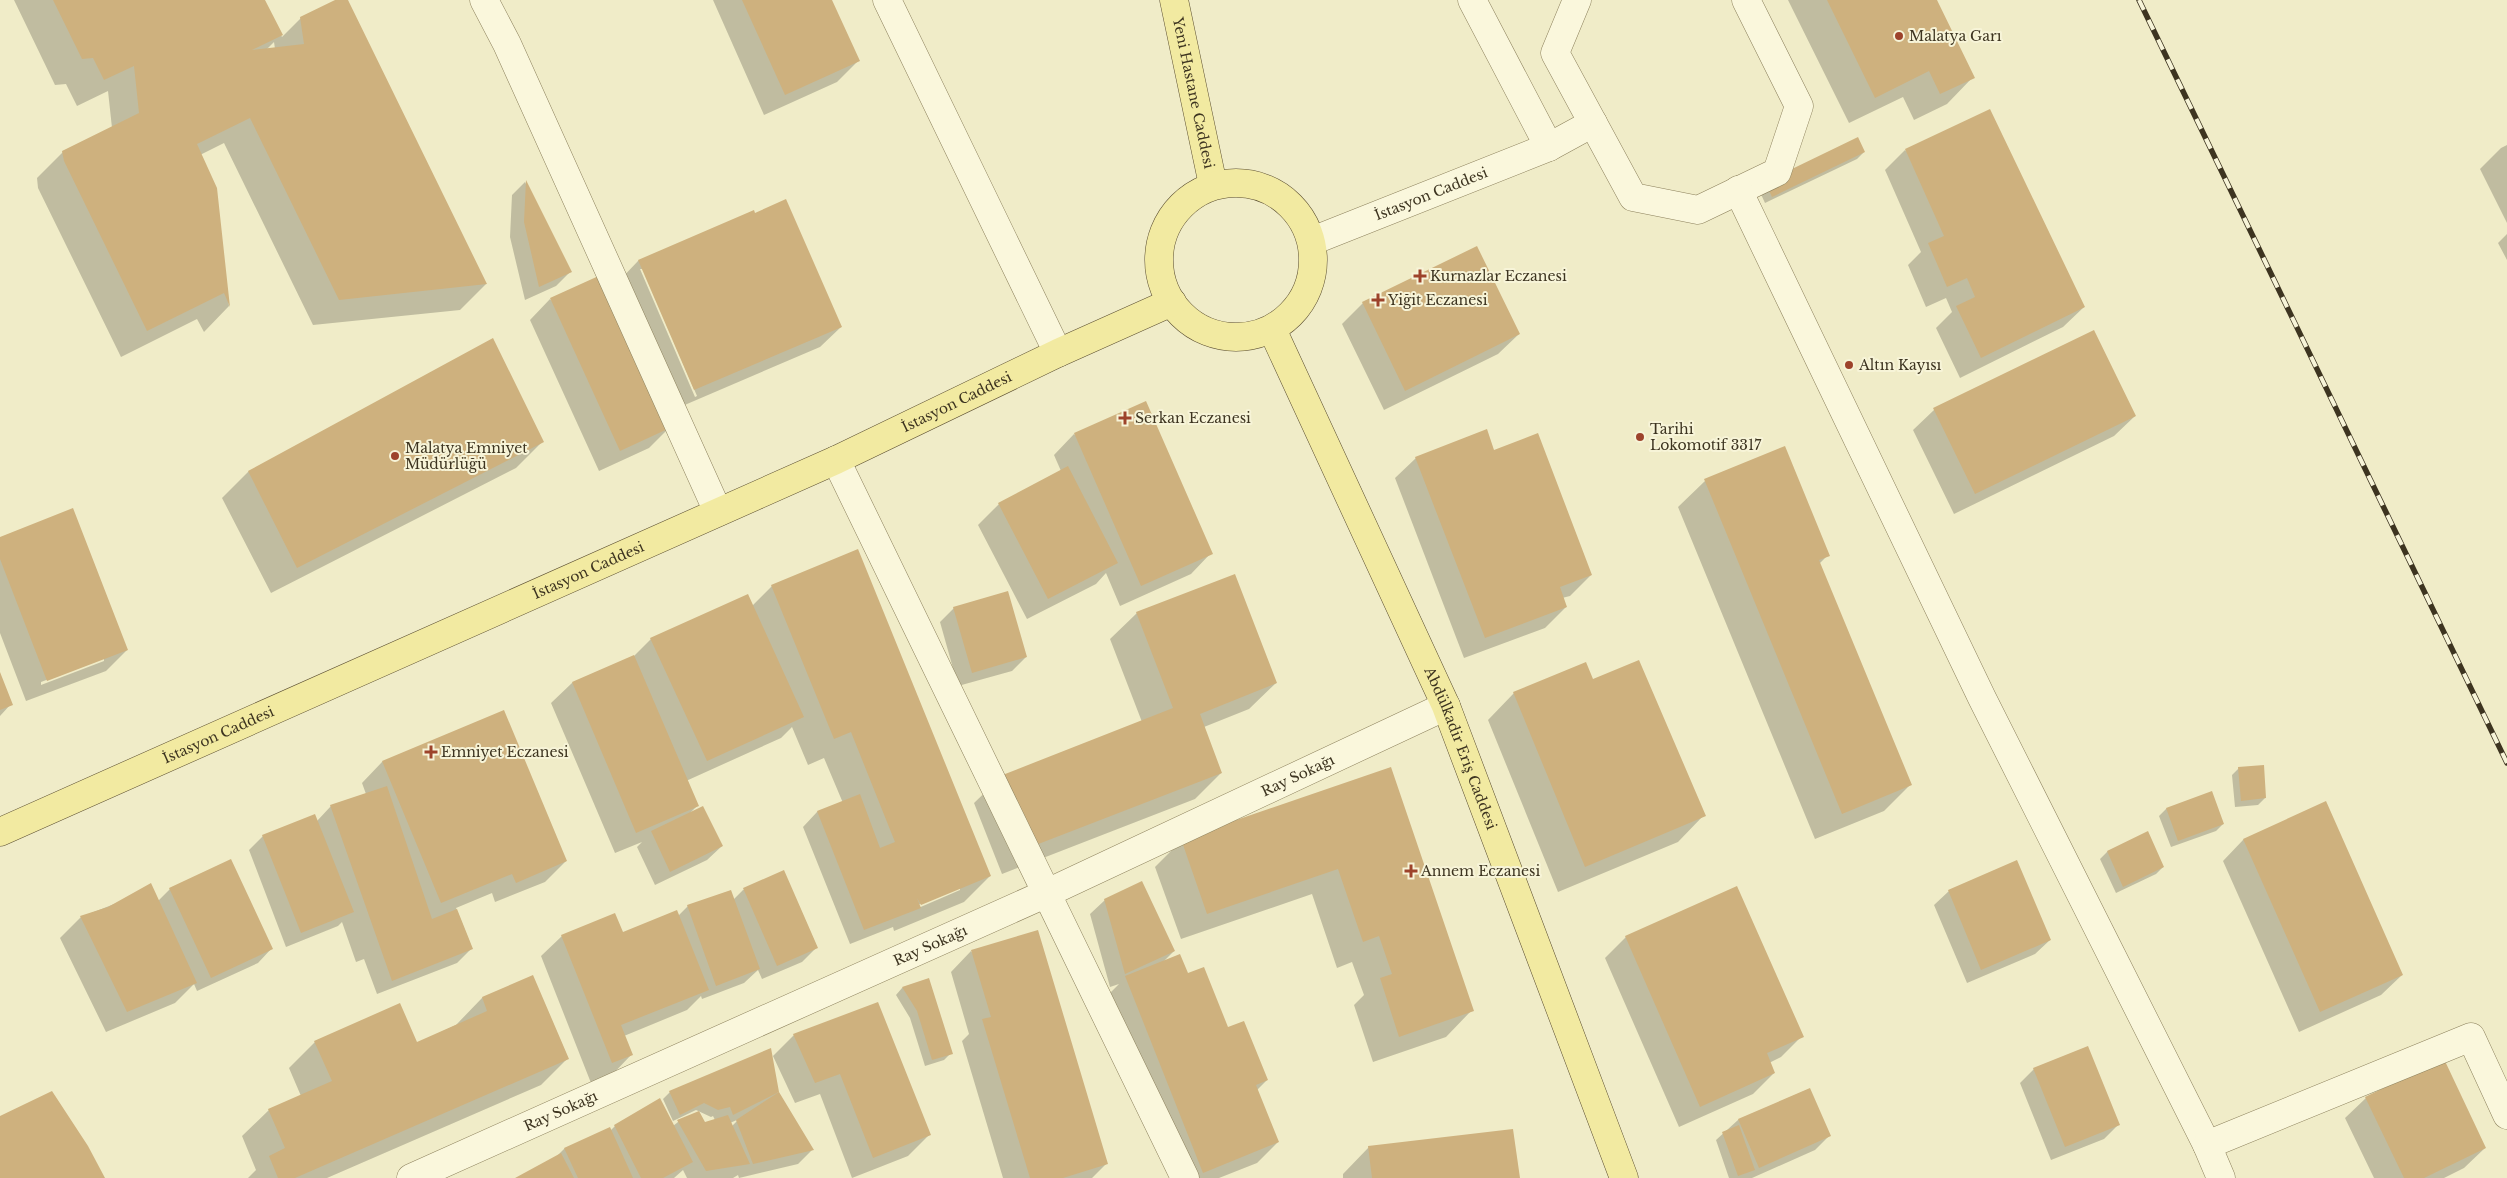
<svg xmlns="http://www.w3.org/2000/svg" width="2507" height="1178" font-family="'Libre Baskerville',serif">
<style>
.shadow{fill:#0003;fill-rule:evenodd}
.building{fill:#ceb17e}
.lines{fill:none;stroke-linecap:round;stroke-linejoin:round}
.minor-casing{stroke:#8c805c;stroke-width:29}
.major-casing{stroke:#5a4d30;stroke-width:29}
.minor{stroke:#faf7dc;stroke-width:28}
.major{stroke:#f2eaa1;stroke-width:28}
.rail-casing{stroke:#3d3420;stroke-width:5.5}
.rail{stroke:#f7f4d8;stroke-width:4;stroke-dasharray:11;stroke-linecap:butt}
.poi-dot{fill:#9d432b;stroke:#f7f4d8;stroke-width:2}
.labels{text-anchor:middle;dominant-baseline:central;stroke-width:4;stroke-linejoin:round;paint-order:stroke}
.poi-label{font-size:14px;fill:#3d3420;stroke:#f7f4d8;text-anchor:start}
.street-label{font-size:14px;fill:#3d3420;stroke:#f7f4d8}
</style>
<rect width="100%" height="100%" fill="#f0ecc8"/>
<path class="shadow" d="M14,0H264L282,37L301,18L338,0H347L486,284L460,310L313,325L224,143L200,155L216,188L229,306L204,332L197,319L121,357L38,188L37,178L63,152L112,128L108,91L77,106L66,84L55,85ZM274,42L275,49L266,50Z
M713,0H830L858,61L837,82L764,115Z
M1788,0H1936L1973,77L1947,104L1914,120L1903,97L1849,123Z
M2507,145V223L2480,169L2501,148Z
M1905,150L2084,307L2063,327L1960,378L1936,328L1952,312L1946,298L1926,307L1908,265L1921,252L1885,170Z
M1864,152L1857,159L1765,203L1759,190Z
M525,182L570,272L556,286L525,300L510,237L512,195Z
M753,212L841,327L820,347L673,410L618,282L638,261ZM640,269H643L697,396L695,397Z
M2507,234V260L2498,243Z
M550,299L670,427L649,448L599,471L530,320Z
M1363,303L1519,334L1498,354L1384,410L1342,324Z
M2094,332L2135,416L2114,436L1954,514L1913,430L1934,410Z
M493,340L542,442L516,468L271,593L222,498L248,472Z
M1074,434L1211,553L1191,574L1120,606L1106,573L1096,584L1027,619L978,525L999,504L1061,471L1054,455Z
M1493,451L1591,575L1570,596L1562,598L1566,607L1545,628L1464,658L1395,478L1416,458Z
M1705,481L1828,555L1819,564L1910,785L1884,811L1815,839L1678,507Z
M0,538L127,650L106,671L26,701L0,633ZM104,658V661L41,685V682Z
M772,586L990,876L964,902L894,931L893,927L850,944L803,827L817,812L843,803L824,758L808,765L792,727L781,738L686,781L697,806L690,813L722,846L707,860L655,885L637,847L642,842L615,853L551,703L572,683L634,656L651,639L752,606ZM960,888V890L916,909L915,906Z
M954,608L1026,657L1012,671L958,686L940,622Z
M1137,613L1276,683L1249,709L1204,727L1221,773L1195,799L1002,874L974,803L1001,777L1142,722L1110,639Z
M0,675L11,704L0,716Z
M1592,680L1704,815L1678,842L1558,892L1488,720L1514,693Z
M503,712L566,861L545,882L495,902L492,893L456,908L472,948L457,963L377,994L364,959L356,962L342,922L338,926L286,947L249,850L263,836L317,821L331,806L366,794L362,783L382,762Z
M2239,768L2265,798L2258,805L2235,807L2232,775Z
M1390,769L1472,1010L1446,1037L1373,1062L1354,1005L1364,995L1352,962L1337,968L1312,894L1181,939L1155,867L1182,840Z
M2211,793L2223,824L2216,831L2171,847L2159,816L2166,809Z
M2326,803L2402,975L2381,995L2299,1032L2223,861L2243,840Z
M2147,833L2163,867L2156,874L2116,893L2100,859L2107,852Z
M784,872L817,947L802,962L762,979L758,970L744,983L702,999L701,996L687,1010L624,1036L631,1055L611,1076L591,1083L541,956L562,936L622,934L678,916L688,906L733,900L743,890Z
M170,889L272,948L258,963L197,991L194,984L175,1003L106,1032L60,938L81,917L127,899L158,901Z
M1949,891L2050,940L2035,954L1967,983L1934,905Z
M1105,900L1174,951L1163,962L1187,975L1267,1080L1257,1090L1278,1142L1257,1163L1219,1178H1176L1105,998L1119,984L1110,987L1090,914Z
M1626,937L1802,1036L1781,1057L1769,1063L1774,1073L1753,1094L1679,1127L1605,958Z
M971,951L1106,1164L1092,1178H1003L962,1041L969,1034L951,972Z
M533,977L568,1058L541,1085L327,1178H248L256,1170L242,1136L269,1110L301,1096L289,1068L315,1042L416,1044L456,1025L482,998Z
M929,980L951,1053L944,1060L925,1066L910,1018L896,995L902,988Z
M794,1035L929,1135L908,1156L852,1178L820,1094L795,1103L773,1056Z
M2034,1069L2119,1124L2104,1139L2051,1160L2020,1083Z
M1809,1089L1830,1135L1815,1150L1752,1178H1729L1716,1140L1738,1120Z
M670,1092H777L812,1150L798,1164L739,1178L738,1175L733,1178H687L683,1170L674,1178H518L556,1157L564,1149L609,1129L610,1131L615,1126H673L678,1122L704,1124L715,1120L713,1116L711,1117L696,1110L673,1121L663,1099ZM739,1119L732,1126L730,1123Z
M2366,1098L2485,1148L2464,1168L2444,1178H2374L2345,1118Z
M1369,1147L1518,1178H1343V1174Z"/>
<path class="building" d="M53,0H265L283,35L252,50L304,44L300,17L335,0H348L487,284L339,300L250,118L197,144L217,188L230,307L224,293L147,331L64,161L62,151L139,113L134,66L104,80L93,58L82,59Z
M742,0H832L860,61L785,95Z
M1827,0H1937L1975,78L1940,94L1929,71L1875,98Z
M1990,109L2085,307L1981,358L1956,306L1975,297L1967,278L1947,287L1928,243L1944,236L1905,149Z
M1858,137L1865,152L1772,197L1765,182Z
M526,180L572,272L539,287L524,222Z
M786,199L842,327L694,390L638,260L754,210L755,213Z
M1477,246L1520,334L1405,391L1362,302Z
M603,274L672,427L620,451L550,298Z
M2094,330L2136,416L1975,494L1933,408Z
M493,338L544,442L297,568L248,471Z
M1146,401L1213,554L1141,586L1074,433Z
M1487,429L1494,450L1538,433L1592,575L1560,587L1567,607L1485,638L1415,457Z
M1785,446L1830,556L1819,560L1912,785L1842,814L1704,479Z
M1068,466L1118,563L1048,599L998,503Z
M73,508L128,650L47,681L0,559V537Z
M858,549L991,876L921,905L917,898L921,908L864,930L817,811L860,794L880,848L895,842L851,732L834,739L771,585Z
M1235,574L1277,683L1200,714L1222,773L1028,848L1000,776L1173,708L1136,612Z
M1008,591L1027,657L972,673L953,607Z
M748,594L804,717L707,761L650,638Z
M634,655L699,806L636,833L572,682Z
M1639,660L1706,816L1585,867L1513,692L1586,662L1593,679Z
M0,672L13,705L0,710Z
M504,710L567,861L516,883L512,874L441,903L382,761Z
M2264,765L2266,798L2241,801L2238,767Z
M1391,767L1474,1011L1399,1037L1380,978L1392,974L1379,936L1363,942L1338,869L1207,914L1181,839Z
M387,786L432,919L457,909L473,949L392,981L330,805Z
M2212,791L2224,824L2178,841L2166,808Z
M2326,801L2403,975L2320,1012L2243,839Z
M703,806L723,846L670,872L651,831Z
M315,814L354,912L301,933L262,835Z
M2148,831L2164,867L2123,887L2107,851Z
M231,859L273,949L211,978L169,888Z
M2017,860L2051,940L1981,970L1948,890Z
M784,870L818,948L777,966L743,888Z
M1142,881L1175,951L1125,974L1104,899Z
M151,883L197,983L127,1012L80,916L108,907Z
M1737,886L1804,1037L1767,1053L1775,1073L1700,1107L1625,936Z
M731,890L760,969L716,986L687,905Z
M677,910L709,990L621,1025L633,1055L612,1063L561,935L615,913L623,932Z
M1038,930L1108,1164L1063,1178H1030L982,1019L991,1017L971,950Z
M1180,954L1188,973L1204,967L1228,1027L1244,1021L1268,1080L1256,1085L1279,1142L1203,1173L1125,976Z
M533,975L569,1059L295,1178H278L269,1156L285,1148L268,1109L332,1081L314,1041L400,1003L417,1042L487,1011L482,997Z
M929,978L953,1054L932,1060L917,1011L902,987Z
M878,1002L931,1135L873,1158L840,1074L815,1083L793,1034Z
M2088,1046L2120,1125L2065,1147L2033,1068Z
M771,1048L779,1092L733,1115L730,1107L718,1110L704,1103L680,1115L669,1091Z
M2444,1059L2486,1148L2424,1178H2404L2365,1097Z
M1810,1088L1831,1136L1759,1168L1738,1119Z
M52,1091L88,1146L105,1178H0V1116Z
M779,1092L814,1150L753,1164L736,1120Z
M660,1098L693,1162L663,1178H641L614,1125Z
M699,1111L705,1122L728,1115L750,1164L706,1171L677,1120Z
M1739,1125L1755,1170L1738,1176L1722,1132Z
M610,1127L633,1178H578L564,1148Z
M1513,1129L1520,1178H1372L1368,1146Z
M561,1153L574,1178H515Z"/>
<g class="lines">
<defs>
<g id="minor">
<path d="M484,0L507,44L718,512"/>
<path d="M887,0L1058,353"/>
<path d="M1472,0L1549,147"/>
<path d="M1577,0L1555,53L1633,197L1698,210L1777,172L1799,106L1746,0"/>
<path d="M1738,190L1982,698L2207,1145L2221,1178"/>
<path id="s1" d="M1312,241L1549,147L1593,123"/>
<path d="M836,460L1185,1178"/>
<path d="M2207,1145L2471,1037L2507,1115"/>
<path id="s2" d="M411,1178L1045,894L1446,706"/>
</g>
<g id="major">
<path id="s3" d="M1174,0L1213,185"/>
<circle cx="1236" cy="260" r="77"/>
<path id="s4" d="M1272,329L1446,706L1624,1178"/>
<path id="s5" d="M0,832L836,460L1058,353L1172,302"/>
</g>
</defs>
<use href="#minor" class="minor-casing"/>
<use href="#major" class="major-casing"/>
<use href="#minor" class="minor"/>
<use href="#major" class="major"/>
<defs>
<path id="rail" d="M2139,0L2507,763"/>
</defs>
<use href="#rail" class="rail-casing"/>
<use href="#rail" class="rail"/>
</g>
<g class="poi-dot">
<circle cx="1899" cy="36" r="5"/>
<path d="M1417.5 268.5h5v5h5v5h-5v5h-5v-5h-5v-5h5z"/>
<path d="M1375.5 292.5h5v5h5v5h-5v5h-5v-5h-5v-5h5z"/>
<circle cx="1849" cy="365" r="5"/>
<path d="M1122.5 410.5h5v5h5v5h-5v5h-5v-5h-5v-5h5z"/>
<circle cx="1640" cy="437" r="5"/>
<circle cx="395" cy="456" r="5"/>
<path d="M428.5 744.5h5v5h5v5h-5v5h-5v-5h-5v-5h5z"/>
<path d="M1408.5 863.5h5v5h5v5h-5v5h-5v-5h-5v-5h5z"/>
</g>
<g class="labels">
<g class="poi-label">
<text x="1909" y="36">Malatya Garı</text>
<text x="1430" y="276">Kurnazlar Eczanesi</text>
<text x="1388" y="300">Yiğit Eczanesi</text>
<text x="1859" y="365">Altın Kayısı</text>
<text x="1135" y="418">Serkan Eczanesi</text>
<text x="1650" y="429">Tarihi<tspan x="1650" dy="16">Lokomotif 3317</tspan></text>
<text x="405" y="448">Malatya Emniyet<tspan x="405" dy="16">Müdürlüğü</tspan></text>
<text x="441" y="752">Emniyet Eczanesi</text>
<text x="1421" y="871">Annem Eczanesi</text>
</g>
<g class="street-label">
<text stroke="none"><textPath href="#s3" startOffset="95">Yeni Hastane Caddesi</textPath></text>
<text stroke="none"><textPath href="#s1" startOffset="128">İstasyon Caddesi</textPath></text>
<text stroke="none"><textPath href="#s5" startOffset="1049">İstasyon Caddesi</textPath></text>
<text stroke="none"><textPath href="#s5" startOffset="644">İstasyon Caddesi</textPath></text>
<text stroke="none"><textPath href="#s5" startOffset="239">İstasyon Caddesi</textPath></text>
<text stroke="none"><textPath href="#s4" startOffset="460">Abdülkadir Eriş Caddesi</textPath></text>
<text stroke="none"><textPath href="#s2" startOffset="974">Ray Sokağı</textPath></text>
<text stroke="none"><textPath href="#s2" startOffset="569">Ray Sokağı</textPath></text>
<text stroke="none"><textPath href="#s2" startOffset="164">Ray Sokağı</textPath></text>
</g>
</g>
</svg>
